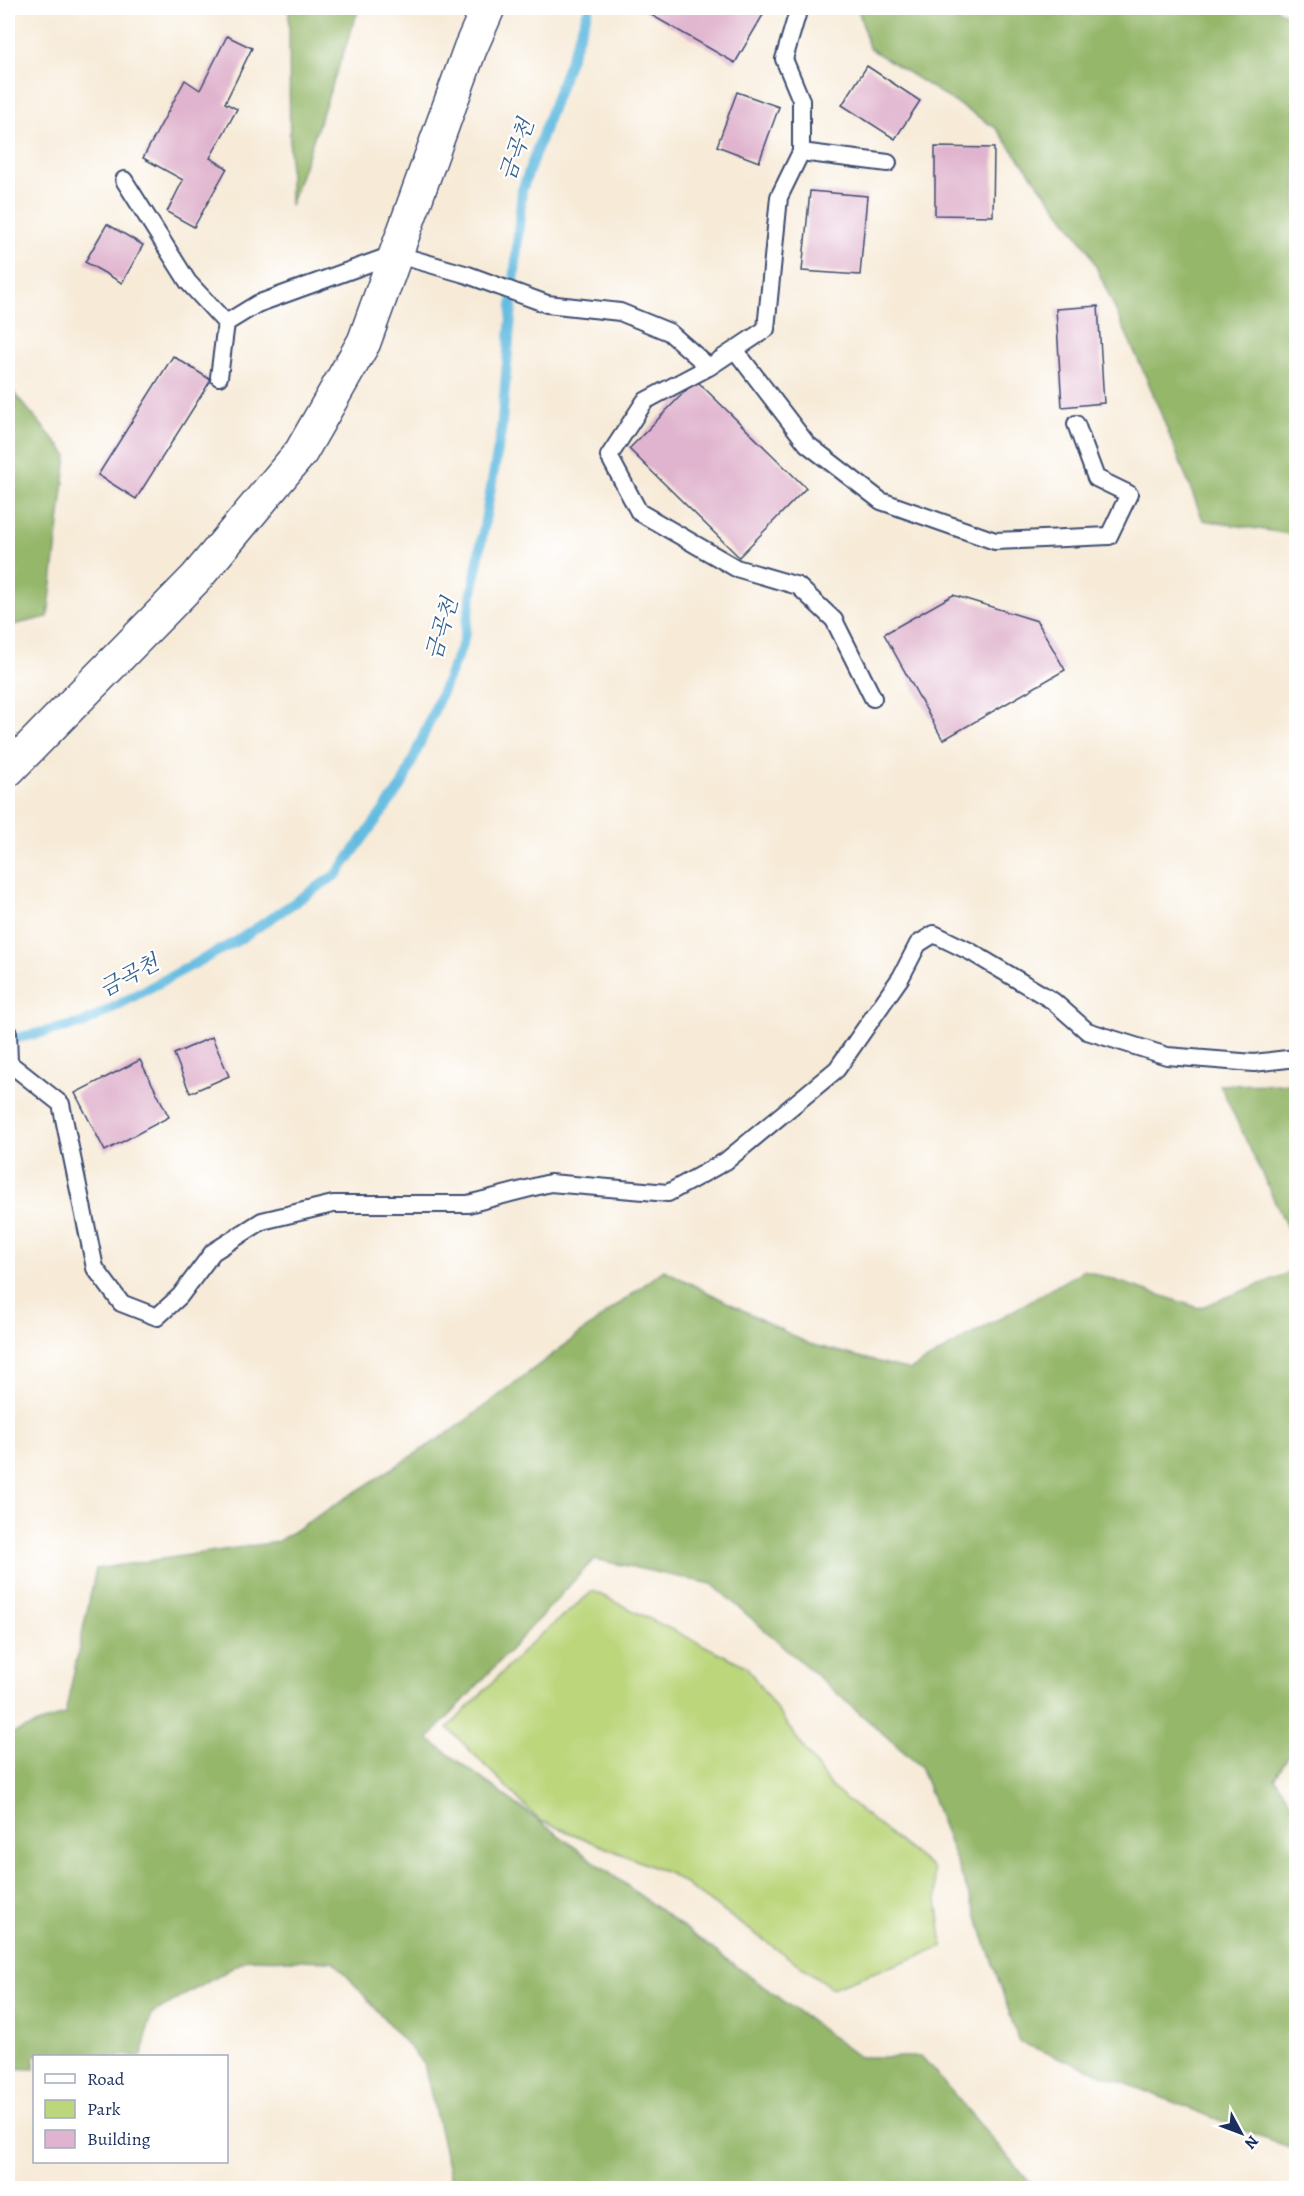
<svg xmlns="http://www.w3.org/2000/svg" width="1304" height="2196" font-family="Alegreya,'Noto Serif KR',serif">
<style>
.green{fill:#bcd67b;stroke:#6c826c;stroke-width:1.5}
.forest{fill:#95b76b;stroke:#587364;stroke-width:1.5}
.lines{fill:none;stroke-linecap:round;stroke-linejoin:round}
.stream{stroke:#63bbe0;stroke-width:10}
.building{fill:#e0b4ce}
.service-casing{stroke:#3c4b70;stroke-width:20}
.minor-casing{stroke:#3c4b70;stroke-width:36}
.service{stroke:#fff;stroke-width:16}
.minor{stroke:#fff;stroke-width:33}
.labels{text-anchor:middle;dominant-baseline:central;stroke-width:4.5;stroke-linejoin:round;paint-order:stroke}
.water-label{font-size:22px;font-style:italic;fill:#34608c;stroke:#fff}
</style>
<rect width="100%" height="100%" fill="#fff"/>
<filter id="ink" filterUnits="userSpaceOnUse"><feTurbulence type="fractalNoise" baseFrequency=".0167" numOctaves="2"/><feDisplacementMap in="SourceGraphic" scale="12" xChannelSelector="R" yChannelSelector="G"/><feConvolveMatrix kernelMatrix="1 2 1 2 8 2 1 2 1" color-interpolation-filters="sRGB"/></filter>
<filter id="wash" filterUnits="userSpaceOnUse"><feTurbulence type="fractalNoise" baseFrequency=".008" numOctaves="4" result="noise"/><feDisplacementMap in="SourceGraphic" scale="24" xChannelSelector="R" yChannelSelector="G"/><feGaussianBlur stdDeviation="1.35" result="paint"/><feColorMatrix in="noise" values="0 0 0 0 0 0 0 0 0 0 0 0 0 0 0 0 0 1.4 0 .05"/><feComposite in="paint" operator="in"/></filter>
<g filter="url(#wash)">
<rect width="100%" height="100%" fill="#f7ebd8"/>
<path class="green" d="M593,1591L746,1666L831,1787L933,1869L943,1947L832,1988L672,1875L539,1820L448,1728L530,1644Z"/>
<path class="forest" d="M289,8H359L290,206Z
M858,8H1276L1296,23V535L1203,520L1150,386L1088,249L996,128L869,48Z
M8,386L67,455L48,617L8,626Z
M1296,1084V1246L1220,1085Z
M664,1270L809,1344L910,1370L1084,1270L1199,1308L1296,1270V1743L1275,1778L1296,1811V2150L1019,2042L978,1919L920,1766L712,1584L594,1559L428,1739L859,2057H922L1032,2185L1043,2188H453L424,2064L334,1961L248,1959L151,2014L142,2056H34V2069L8,2068V1735L65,1714L96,1569L277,1542L453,1430Z"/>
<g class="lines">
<path class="stream" d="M8,1040L84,1023L237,941L337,874L402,785L463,643L501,432L522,190L589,8"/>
</g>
<g id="blocks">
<path class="building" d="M639,8H767L735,63Z
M227,36L252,48L225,103L237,109L210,158L227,168L194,227L167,212L183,180L143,158L185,80L200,90Z
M867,66L920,101L895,139L842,105Z
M737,92L779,107L759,162L717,146Z
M935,147L994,148L993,216L935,215Z
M810,191L867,196L860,275L802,271Z
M107,224L143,245L122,283L85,262Z
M1098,306L1104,403L1062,407L1056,309Z
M173,356L211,380L136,499L98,475Z
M696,380L806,488L739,557L629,449Z
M953,595L1037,621L1065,670L943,740L884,634Z
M212,1037L229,1076L190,1093L174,1054Z
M140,1060L169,1117L105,1151L75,1093Z"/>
</g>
</g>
<g filter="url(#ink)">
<use href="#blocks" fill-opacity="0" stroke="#3c4b70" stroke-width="1.5"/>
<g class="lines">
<defs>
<path id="service" d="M801,152L888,163
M124,180L188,282L226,323
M735,350L807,444L881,501L995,541L1109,536L1129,494L1096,478L1076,424
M709,367L645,401L609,456L639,512L736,568L798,586L834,620L873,698
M219,377L226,323L257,304L395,254L468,275L547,304L620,312L669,332L709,367L766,329L779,197L801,152V100L784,59L799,8
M8,1033L9,1063L61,1104L95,1268L121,1303L157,1317L180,1296L213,1252L262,1221L333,1204H468L550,1183L668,1193L726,1161L837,1069L901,977L918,944L934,934L971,952L1053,1001L1087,1031L1167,1056L1254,1063L1296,1058"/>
<path id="minor" d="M8,770L196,578L301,452L364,342L470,49L488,8"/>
</defs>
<use href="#service" class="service-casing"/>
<use href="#minor" class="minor-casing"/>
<use href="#service" class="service"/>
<use href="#minor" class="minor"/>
</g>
</g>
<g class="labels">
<g class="water-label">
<text transform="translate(517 150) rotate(-71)">금곡천</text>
<text transform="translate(442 629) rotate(-74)">금곡천</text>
<text transform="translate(129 976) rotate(-28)">금곡천</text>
</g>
</g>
<rect width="1304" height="2196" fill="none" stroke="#fff" stroke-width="30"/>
<rect x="33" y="2055" width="195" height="108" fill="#ffffff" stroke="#a4acbf" stroke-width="1.5"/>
<rect x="45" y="2074" width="30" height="9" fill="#ffffff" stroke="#a4acbf" stroke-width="1.5"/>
<text x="87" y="2085" font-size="18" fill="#1b2f5e">Road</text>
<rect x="45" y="2100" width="30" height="18" fill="#bcd67b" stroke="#a4acbf" stroke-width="1.5"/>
<text x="87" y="2115" font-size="18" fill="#1b2f5e">Park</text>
<rect x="45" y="2130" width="30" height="18" fill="#e0b4ce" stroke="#a4acbf" stroke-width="1.5"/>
<text x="87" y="2145" font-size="18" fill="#1b2f5e">Building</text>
<g transform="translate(1241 2133) rotate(131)" stroke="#ffffff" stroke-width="4.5" paint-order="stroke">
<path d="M0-4.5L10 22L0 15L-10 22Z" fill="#1b2f5e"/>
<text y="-9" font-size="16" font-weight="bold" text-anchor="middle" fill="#1b2f5e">N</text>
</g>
</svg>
